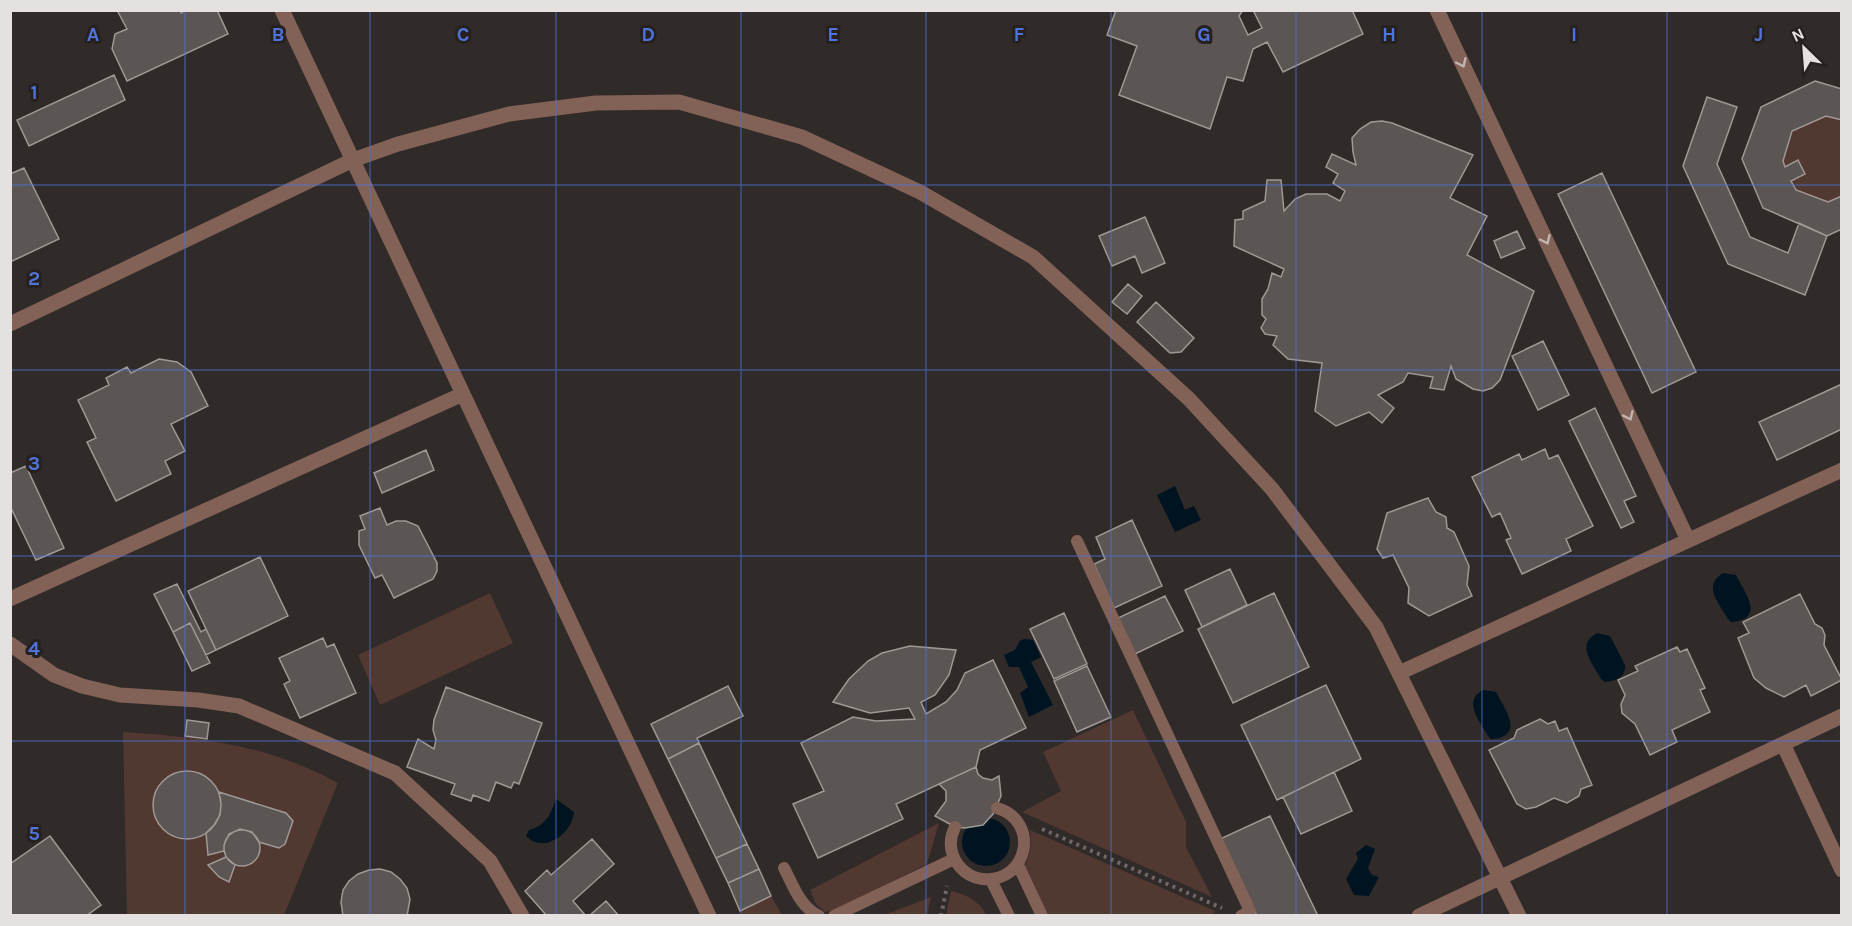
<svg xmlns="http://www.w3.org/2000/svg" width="1852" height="926" font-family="Karla,sans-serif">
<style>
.green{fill:#513830}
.water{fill:#001320}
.building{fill:#5b5553;stroke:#9f9895;stroke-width:1.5}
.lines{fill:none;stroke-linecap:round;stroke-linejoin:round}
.path{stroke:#6e6968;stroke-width:4;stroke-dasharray:3 4.5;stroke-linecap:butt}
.service{stroke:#826157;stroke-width:12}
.minor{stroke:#826157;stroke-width:15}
.oneway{stroke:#c2b4b0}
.grid{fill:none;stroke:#4f73da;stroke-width:1.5;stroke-opacity:0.55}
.grid-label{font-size:20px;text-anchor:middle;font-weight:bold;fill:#4f73da;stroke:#26211f;stroke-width:6;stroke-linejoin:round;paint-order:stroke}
</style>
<rect width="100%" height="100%" fill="#302a29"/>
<path class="green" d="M1826,116L1841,120V196L1828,202L1796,190L1791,181L1805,174L1798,160L1785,167L1783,161L1792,131Z
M490,593L513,643L380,705L358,655Z
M1133,710L1186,822V847L1212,897L1022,812L1061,791L1043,752Z
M123,732C202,737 268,745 338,783L284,915H127Z
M939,823L927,864L841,908L825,912L816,904L810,890Z
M1030,830L1215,911L1213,916L1046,915L1024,868C1030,855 1032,844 1030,830Z
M951,891C967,895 979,900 986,915H946Z
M771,896L782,915H743L740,911Z
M931,897L927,915H884Z"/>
<path class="water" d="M1175,486L1185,510L1194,506L1201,520L1175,532L1157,495Z
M1723,573L1736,575C1745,593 1766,619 1731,622L1728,619C1719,603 1702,586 1723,573Z
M1597,633L1610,636L1625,665C1626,677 1615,681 1605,682L1601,679C1593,664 1575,645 1597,633Z
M1024,639L1033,640L1041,657L1031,662L1053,705L1029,717L1020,693L1028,687L1019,667H1009L1004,655L1015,650L1020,641Z
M1483,690L1496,692C1505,710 1526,736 1491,739L1488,736C1480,721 1462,701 1483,690Z
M556,799L574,812C573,829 553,848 535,842C531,841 529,838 526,836L529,830C546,825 550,816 556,799Z
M962 842a24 24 0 1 1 48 0a24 24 0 1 1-48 0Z
M1366,845L1375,849L1368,868L1372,875L1379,877L1369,896L1354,895L1346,879L1358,859L1356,853Z"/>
<path class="building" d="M117,10H180L181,13L186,10H217L228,34L127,81L112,49L115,34L127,29Z
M1116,10H1243L1239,16L1248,35L1262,28L1253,10H1352L1363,34L1283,72L1267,42L1253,49L1243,81L1227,77L1210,129L1119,95L1137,46L1107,35Z
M114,75L125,100L29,146L17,120Z
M1815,81L1842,89V120L1826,116L1792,131L1783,161L1785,167L1798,160L1805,174L1791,181L1796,190L1828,202L1842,196V229L1827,236L1763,208L1742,159L1761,107Z
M1707,97L1737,107L1717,164L1750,237L1788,253L1799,223L1827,236L1805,295L1728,264L1683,166Z
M1382,121L1392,123L1473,155L1450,198L1487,216L1467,255L1534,291L1500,380L1492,388L1483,391L1473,389L1456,379L1451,366L1444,390L1430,388L1433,377L1408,373L1403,382L1378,395L1394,408L1382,423L1369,412L1336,426L1315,411L1322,363L1288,359L1273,345L1277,336L1265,334L1261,328L1266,319L1262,315V299L1268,289L1272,273L1281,277L1284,269L1234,246L1235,220L1243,219V211L1265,201L1267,180H1281L1284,211L1295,199L1306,194H1327L1340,201L1345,191L1333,183L1338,174L1326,167L1332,154L1356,165L1353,152L1352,138L1360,129L1371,122Z
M24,168L59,239L10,262V174Z
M1602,173L1696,372L1652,393L1558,194Z
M1145,217L1165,263L1142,273L1135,256L1112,266L1099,236Z
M1517,231L1525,248L1501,258L1494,241Z
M1128,284L1142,296L1127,314L1112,302Z
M1156,302L1194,338L1181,352L1170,353L1137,322Z
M1543,341L1569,395L1538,410L1512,356Z
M159,359L177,362L191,372L208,406L171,424L185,451L165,461L171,474L116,501L87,442L96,438L78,400L109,385L106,378L127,367L131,373Z
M1842,384V429L1777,460L1759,422Z
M1595,408L1636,496L1624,501L1634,522L1621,528L1569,421Z
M1545,449L1549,459L1558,455L1593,526L1566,539L1571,551L1522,574L1506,540L1511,538L1500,513L1492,517L1472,477L1519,454L1522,460Z
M426,450L434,470L382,493L374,473Z
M26,466L64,548L36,560L10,506V473Z
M1428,498L1436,512L1446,517L1447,528L1454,532L1469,566L1467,585L1472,596L1429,616L1408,603L1409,588L1393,555L1383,558L1377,549L1387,513Z
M380,508L387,525L396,521H406L418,526L437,563V571L433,579L394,598L382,575L375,578L359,545V531L365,529L360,516Z
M1132,520L1162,586L1114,608L1094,564L1105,559L1096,537Z
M260,557L288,616L216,650L188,591Z
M1230,569L1247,605L1202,627L1185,590Z
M177,584L201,632L206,629L216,650L206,655L190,623L173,632L154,594Z
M1274,593L1309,667L1233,703L1198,629Z
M1800,594L1815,624L1822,628L1825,635L1824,645L1842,680L1811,696L1806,685L1784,697L1766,688L1754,678L1738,638L1749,633L1743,622Z
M1165,596L1183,631L1135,654L1118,618Z
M1064,613L1087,664L1054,679L1030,629Z
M190,623L210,663L192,671L173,632Z
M323,638L327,647L334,644L356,693L300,718L284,684L290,681L279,658Z
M910,646L956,650L949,675L935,695L921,702L926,714L946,702L957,690L965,673L993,660L1026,728L980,750L976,767L896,804L903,819L818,858L793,804L824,791L801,743L853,717L876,721L915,719L909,708L870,713L833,702L849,679L868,661L882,653Z
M1677,647L1680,652L1687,649L1705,688L1700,690L1710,712L1672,730L1677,742L1650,755L1635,724L1622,713L1621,704L1625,695L1618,680L1638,671L1635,666Z
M1087,666L1111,717L1077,732L1054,681Z
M1326,685L1361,759L1277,800L1241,725Z
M728,686L743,716L697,738L699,743L668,759L651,724Z
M446,687L542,723L519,784L514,782L511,788L496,782L489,801L473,795L471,801L451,794L455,784L407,767L418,739L434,749L436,740L433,730L434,720Z
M1540,719L1548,724L1555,721L1559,731L1567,728L1592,785L1581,789L1579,796L1567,803L1554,798L1536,807L1526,809L1517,804L1489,750L1514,738L1517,730Z
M187,720L209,723L207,739L185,736Z
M699,743L747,844L716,858L668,759Z
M976,767L978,774L983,778L992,780L999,776L1001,796L993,814L983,825L965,828L955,827L935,816L946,801V791L939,784Z
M153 805a34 34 0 1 1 68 0a34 34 0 1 1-68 0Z
M1334,772L1352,811L1301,834L1283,797Z
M219,792L286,813L293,821L285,844L279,848L259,842L252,832L240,829L229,834L224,845V851L208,855L206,833L214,825L220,815L221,804Z
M1270,816L1318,916H1257L1220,839Z
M224 848a18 18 0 1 1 36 0a18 18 0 1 1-36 0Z
M50,836L101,905L86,916H10V864Z
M592,839L614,864L573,901L586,916H547L525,891L547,870L551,875Z
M747,844L759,869L728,883L716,858Z
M226,857L235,865L229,882L219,877L208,865Z
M380,869L391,872L400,879L407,888L410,899L407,916H343L341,902L343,890L349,881L358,874L369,870Z
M759,869L771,896L740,911L728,883Z
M606,901L619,916H589Z"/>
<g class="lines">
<path class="path" d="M1042,829L1222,908
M941,916L947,886"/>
<path class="service" d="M1077,541L1250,911L1241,916
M955,827C948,841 950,854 959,866C965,873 973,878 982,879C1028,884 1041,821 997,808
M1018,865L1042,916
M784,868C793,885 800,907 819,916
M991,880L1009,916
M834,916L954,859"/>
<path class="minor" d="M282,10L709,916
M1437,10L1688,540
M10,324L353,160L398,144L509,114L596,103L679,102L802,137L920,192L1033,257L1189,399L1272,489L1376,627L1519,916
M10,599L463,394
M10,644L54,675L82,686L120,695L198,700L239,706L395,773L490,861L522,916
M1399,673L1842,470
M1783,744L1842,870
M1419,916L1842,716"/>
</g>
<defs><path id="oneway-chevron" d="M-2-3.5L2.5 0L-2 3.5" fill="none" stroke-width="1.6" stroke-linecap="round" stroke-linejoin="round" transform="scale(1.5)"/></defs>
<g class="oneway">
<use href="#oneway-chevron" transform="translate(1462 63) rotate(65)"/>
<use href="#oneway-chevron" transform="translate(1546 240) rotate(65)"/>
<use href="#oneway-chevron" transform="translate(1629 416) rotate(65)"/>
</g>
<path class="grid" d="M185,10V916M370,10V916M556,10V916M741,10V916M926,10V916M1111,10V916M1296,10V916M1482,10V916M1667,10V916M10,185H1842M10,370H1842M10,556H1842M10,741H1842"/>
<g class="grid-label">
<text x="93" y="41">A</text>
<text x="278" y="41">B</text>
<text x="463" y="41">C</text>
<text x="648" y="41">D</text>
<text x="833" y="41">E</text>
<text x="1019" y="41">F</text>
<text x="1204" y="41">G</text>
<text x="1389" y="41">H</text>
<text x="1574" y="41">I</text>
<text x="1759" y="41">J</text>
<text x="34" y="99">1</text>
<text x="34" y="285">2</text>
<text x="34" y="470">3</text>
<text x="34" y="655">4</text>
<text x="34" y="840">5</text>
</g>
<rect width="1852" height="926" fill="none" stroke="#e5e1e0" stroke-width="24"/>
<g transform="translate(1804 48) rotate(335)" stroke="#26211f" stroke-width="4.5" paint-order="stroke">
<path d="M0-4.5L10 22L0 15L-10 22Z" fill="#e5e1e0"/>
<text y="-9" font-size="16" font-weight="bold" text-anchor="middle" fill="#e5e1e0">N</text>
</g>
</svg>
